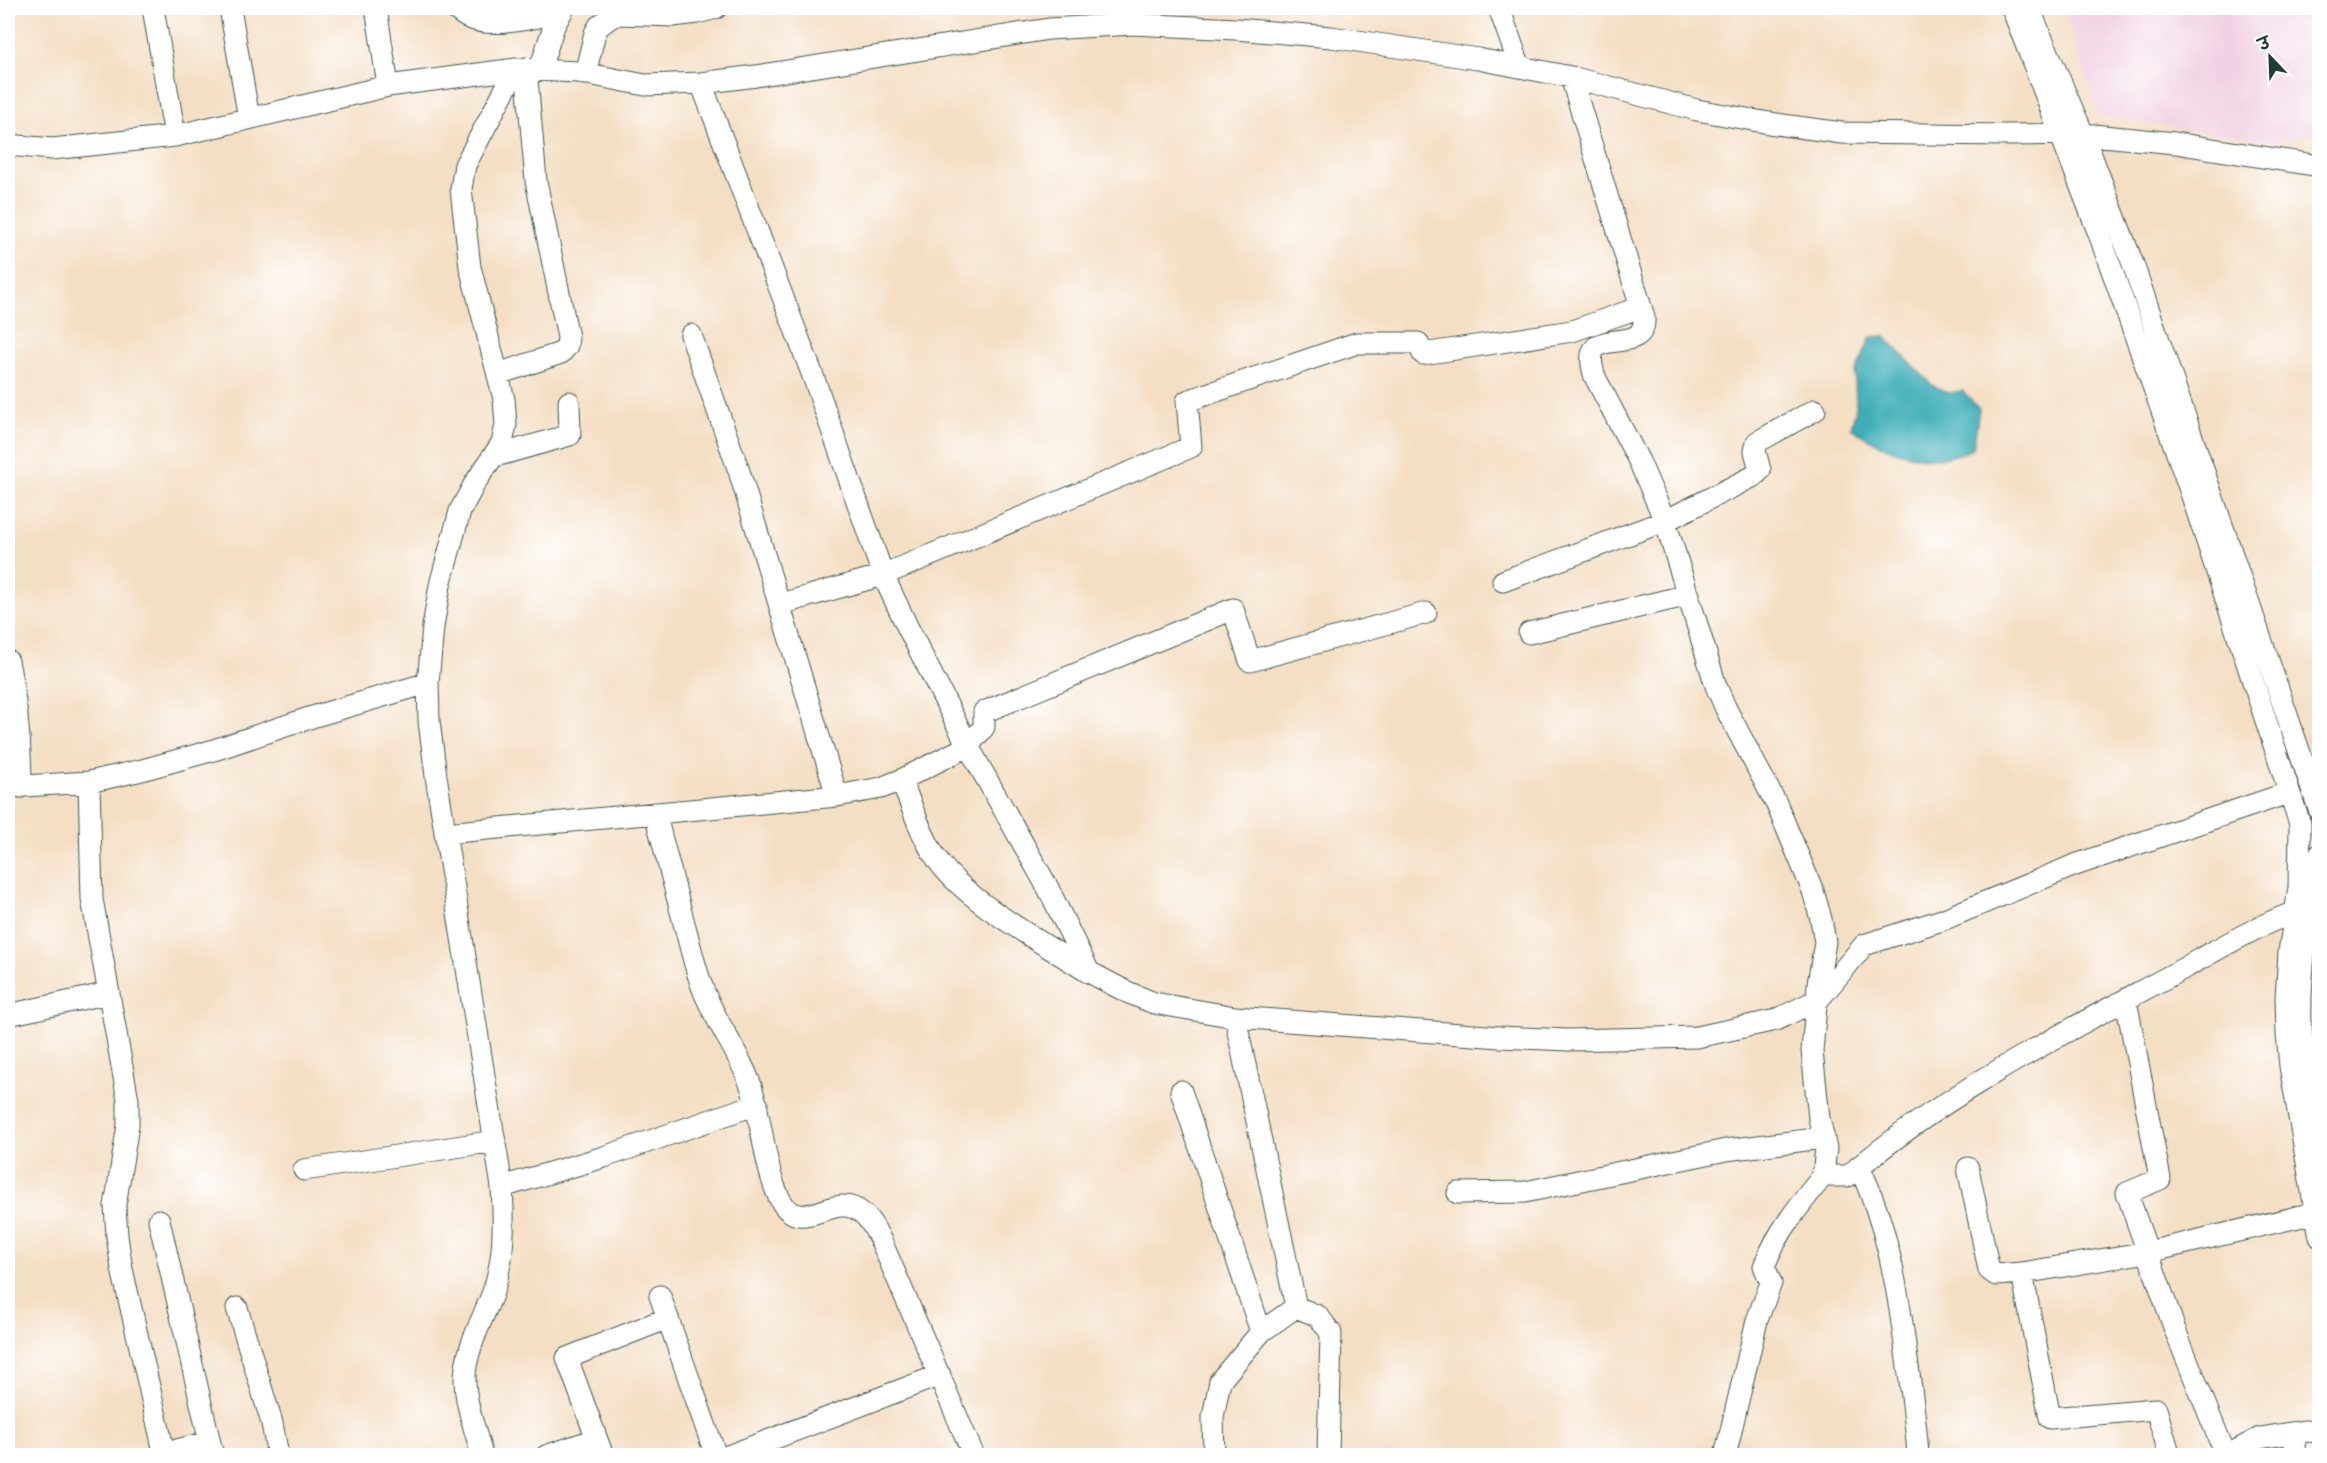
<svg xmlns="http://www.w3.org/2000/svg" width="2327" height="1463" font-family="Caveat,'Playpen Sans Deva',sans-serif">
<style>
.built{fill:#f1d0e3}
.water{fill:#3dadb7;stroke:#2e7576;stroke-width:1.5}
.lines{fill:none;stroke-linecap:round;stroke-linejoin:round}
.minor-casing{stroke:#3f554a;stroke-width:23}
.minor{stroke:#fff;stroke-width:21}
</style>
<rect width="100%" height="100%" fill="#fff"/>
<filter id="ink" filterUnits="userSpaceOnUse"><feTurbulence type="fractalNoise" baseFrequency=".0167" numOctaves="2"/><feDisplacementMap in="SourceGraphic" scale="12" xChannelSelector="R" yChannelSelector="G"/><feConvolveMatrix kernelMatrix="1 2 1 2 8 2 1 2 1" color-interpolation-filters="sRGB"/></filter>
<filter id="wash" filterUnits="userSpaceOnUse"><feTurbulence type="fractalNoise" baseFrequency=".008" numOctaves="4" result="noise"/><feDisplacementMap in="SourceGraphic" scale="24" xChannelSelector="R" yChannelSelector="G"/><feGaussianBlur stdDeviation="1.35" result="paint"/><feColorMatrix in="noise" values="0 0 0 0 0 0 0 0 0 0 0 0 0 0 0 0 0 1.4 0 .05"/><feComposite in="paint" operator="in"/></filter>
<g filter="url(#wash)">
<rect width="100%" height="100%" fill="#f4dfc4"/>
<path class="built" d="M2064,8H2319V134L2272,142L2099,116Z"/>
<path class="water" d="M1884,336L1932,385L1948,393L1963,391L1979,409L1973,448C1934,470 1885,452 1851,428L1856,408L1855,374L1871,337Z"/>
</g>
<g filter="url(#ink)">
<g class="lines">
<defs>
<path id="minor" d="M153,8L175,136
M230,8L249,119
M376,8L388,86
M455,8C479,35 530,17 561,13
M1499,8L1520,67
M2012,8L2099,234L2190,490L2300,824L2299,888L2289,952L2286,998L2287,1034L2290,1066L2320,1237
M2029,8L2083,134L2133,264L2320,812
M540,69L554,26L564,8
M585,74L595,33L599,26L611,17L620,14L673,16L697,13L716,8
M1571,77L1644,317C1647,362 1575,317 1595,377L1639,461L1665,521L1716,686L1726,709L1777,805L1813,891L1821,919L1825,942L1818,984L1812,1051L1819,1118L1826,1148L1823,1176
M701,83L813,376L883,575L907,626L968,746L1048,888L1089,972L1127,992L1154,1003L1235,1017L1500,1037L1568,1040L1697,1037L1776,1020L1819,999L1864,945L1942,920L2075,865L2288,793
M8,145L52,149L175,136L388,86L516,69L578,72L645,85L701,83L756,76L1049,29L1133,24L1236,29L1331,37L1478,59L1571,77L1697,110L1769,123L1842,133L2008,135L2083,134L2175,143L2320,166
M498,374L561,353L567,346L568,337L536,181L526,68
M492,457L570,435L569,402
M1503,581L1665,521L1754,476L1760,470L1755,451L1757,442L1815,410
M781,604L883,575L1191,447L1187,401L1357,343H1418L1423,354L1572,331L1641,307
M1529,633L1689,595
M8,661C17,703 21,744 21,787
M901,780C912,806 920,833 935,856C962,900 1044,943 1088,972
M89,782L92,899L128,1100V1125L115,1206L117,1236L122,1269L165,1456
M8,787L89,782L142,770L214,750L312,717L428,683
M837,796L881,788L901,780L968,746L984,727V712L1233,609L1250,661L1426,613
M655,813C665,850 674,886 684,923C690,945 695,968 703,989C716,1023 739,1052 751,1086C762,1120 765,1173 781,1201C803,1238 833,1189 862,1213C871,1220 877,1233 882,1243L974,1456
M445,833L837,796L739,471L691,335
M2320,854C2310,910 2299,967 2301,1024C2303,1062 2313,1100 2320,1138
M2126,1000L2160,1179L2127,1193L2175,1330L2226,1456
M8,1015L109,993
M1235,1017L1296,1307
M1181,1091L1261,1332
M1859,1166C1886,1223 1897,1283 1905,1345C1910,1382 1916,1419 1918,1456
M1968,1168L1989,1270L1996,1275L2022,1273L2148,1252L2315,1213
M304,1170L495,1141
M502,1187L604,1157L757,1104
M1458,1193L1525,1192L1726,1150L1823,1138
M159,1220L213,1456
M2022,1273L2050,1418L2156,1409L2170,1456
M660,1296L716,1456
M1296,1307L1318,1316L1331,1333L1328,1456
M237,1308L272,1423L278,1456
M2294,1433L2296,1456
M165,1453L209,1442
M482,1456C476,1431 465,1405 465,1379C465,1350 483,1319 493,1292C505,1257 504,1223 502,1187L436,776L429,721L428,683L433,627L440,585L460,511L475,483L502,443L506,425L504,399L470,267L461,189L465,165L516,69
M546,1456L596,1439
M603,1456L567,1358L668,1318
M728,1456L940,1375
M1214,1456L1213,1417L1220,1381L1261,1332L1296,1307
M1725,1456L1757,1320L1771,1283L1764,1266C1777,1233 1800,1204 1823,1176H1848C1950,1089 2070,1030 2188,966C2214,951 2293,905 2320,907
M2226,1456L2260,1438L2304,1431L2320,1432"/>
</defs>
<use href="#minor" class="minor-casing"/>
<use href="#minor" class="minor"/>
</g>
</g>
<rect width="2327" height="1463" fill="none" stroke="#fff" stroke-width="30"/>
<g transform="translate(2270 57) rotate(337)" stroke="#ffffff" stroke-width="4.5" paint-order="stroke">
<path d="M0-4.5L10 22L0 15L-10 22Z" fill="#1f3d34"/>
<text y="-9" font-size="16" font-weight="bold" text-anchor="middle" fill="#1f3d34">उ</text>
</g>
</svg>
